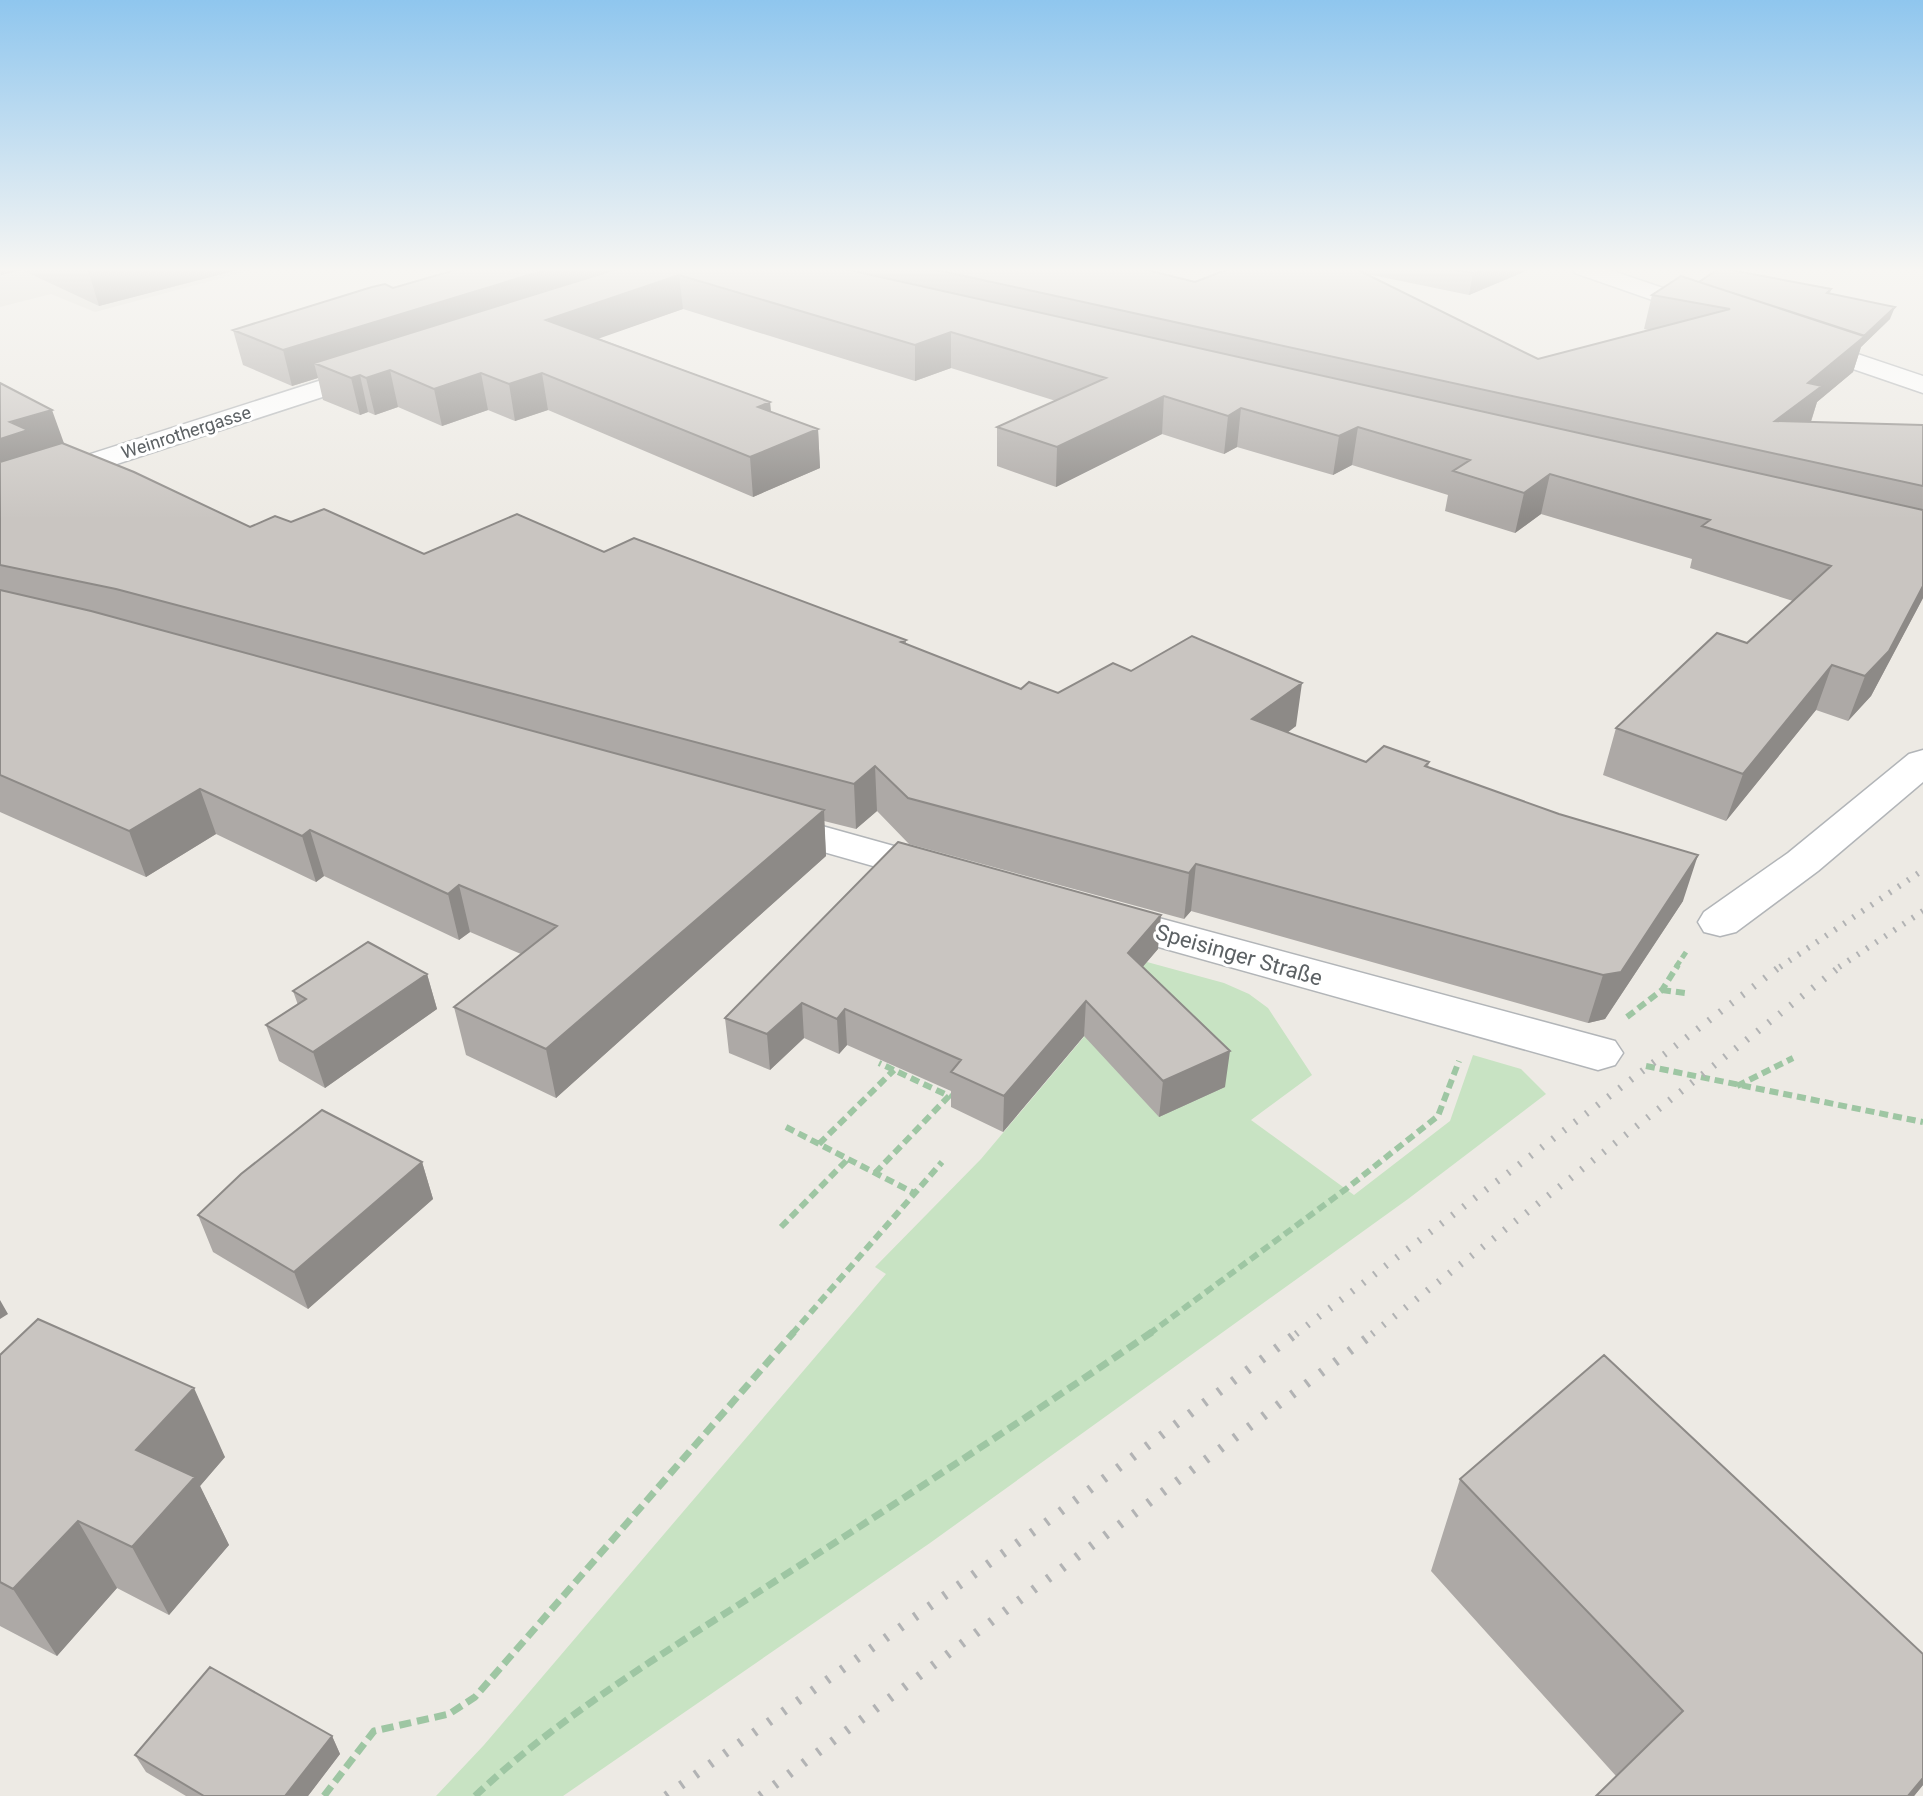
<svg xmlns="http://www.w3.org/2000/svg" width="1923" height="1796" font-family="Roboto,sans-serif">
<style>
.education{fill:#dddad3}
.green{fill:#c8e3c3}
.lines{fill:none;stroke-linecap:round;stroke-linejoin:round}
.street-casing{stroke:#b2b5b8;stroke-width:3}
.path-far2{stroke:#9ec6a3;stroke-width:5;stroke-dasharray:7 4;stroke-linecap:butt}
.path-far1{stroke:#9ec6a3;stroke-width:6;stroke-dasharray:9 5;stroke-linecap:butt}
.path{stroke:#9ec6a3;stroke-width:7;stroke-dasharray:12 6;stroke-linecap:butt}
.street{fill:#fff;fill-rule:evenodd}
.rail-far2{stroke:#b2b3b4;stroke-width:6;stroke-dasharray:2 9;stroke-linecap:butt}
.rail-far1{stroke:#b2b3b4;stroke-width:7;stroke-dasharray:2 12;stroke-linecap:butt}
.rail{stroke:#b2b3b4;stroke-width:9;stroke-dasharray:3 15;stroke-linecap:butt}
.wall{fill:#ada9a6}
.shaded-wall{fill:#8d8a87}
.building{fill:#c9c5c1;stroke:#8d8a87;stroke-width:2}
.labels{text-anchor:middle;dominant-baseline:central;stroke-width:6;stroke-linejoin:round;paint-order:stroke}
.far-street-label{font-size:18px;fill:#5c6164;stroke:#fff}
.street-label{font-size:22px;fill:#5c6164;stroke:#fff}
</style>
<rect width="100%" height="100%" fill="#edeae4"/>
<path class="education" d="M0,268H259L95,312L51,294L0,307Z"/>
<path class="green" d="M1147,962L1224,983L1249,994L1268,1008L1312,1075L1251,1120L1354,1195L1450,1121L1473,1055L1521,1069L1546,1094L1408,1199L930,1543L563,1796H436L484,1745L886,1274L875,1267L981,1159Z"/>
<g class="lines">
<defs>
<path id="street" d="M1572,268H1604L1722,308L1725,313L1722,318H1704L1575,273Z
M1801,335L1923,376V393L1792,348L1788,343L1792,338Z
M378,362L387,364L391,370L387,376L0,502V483Z
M1923,750V782L1818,871L1736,932L1720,936L1704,932L1698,922L1704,912L1788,853L1909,754Z
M768,811L955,863L962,872L955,881L940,885L753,832L747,823L753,814Z
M1103,903L1615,1041L1623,1053L1615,1065L1598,1070L1087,927L1081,917L1087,907Z"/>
</defs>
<use href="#street" class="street-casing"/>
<path class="path-far2" d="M1676,967L1686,952"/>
<path class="path-far1" d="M1662,990L1685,993
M1627,1017L1662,990L1678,965
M1646,1066L1923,1122
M1737,1086L1793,1058
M786,1127L914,1193
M819,1144L894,1070
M875,1173L949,1096L879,1063
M781,1227L848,1159
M792,1334L942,1162
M1149,1334L1346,1189L1438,1116L1459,1061"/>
<path class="path" d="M324,1796L374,1731L449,1714L475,1697L794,1332
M475,1796C564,1712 674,1647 777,1580C903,1499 1028,1417 1152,1332"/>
<use href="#street" class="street"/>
<path class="rail-far2" d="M1780,967L1923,870
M1839,967L1923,911"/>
<path class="rail-far1" d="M1296,1334L1782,965
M1372,1334L1842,965"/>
<path class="rail" d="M666,1796L1044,1524L1298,1332
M760,1796L1375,1332"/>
</g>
<path class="wall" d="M0,268H245L99,306L22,270L1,275Z
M462,268H1139L1195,282L1231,268H1533L1469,295L1367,274L1538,359L1649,330L1644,329L1652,295L1699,282L1831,289L1830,294L1890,319L1861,347L1853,372L1817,402L1811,422L1923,425V598L1871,696L1848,721L1816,710L1726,821L1603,775L1616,728L1747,643L1793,601L1690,568L1692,559L1541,514L1515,533L1445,511L1448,495L1352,465L1333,475L1237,447L1224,454L1162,434L1056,487L997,466V427L1056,401L951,368L915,381L683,309L598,338L770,402L771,412L818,429L820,468L753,497L548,410L515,421L488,410L442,426L398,407L375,415L368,412L360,415L323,400L318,378L292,386L243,365L233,330L393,288Z
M0,383L64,444L250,527L291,522L424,554L604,552L906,640V644L1021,689L1058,693L1131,671L1296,726L1287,733L1366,762H1429L1428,767L1683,901L1605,1019L1588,1023L1191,911L1184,919L909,844L877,811L856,829L824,821L826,856L556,1098L466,1055L454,1007L521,954L470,932L459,940L324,876L316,882L216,834L146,877L0,812Z
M898,842L1158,949L1142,967L1225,1087L1159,1117L1084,1036L1003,1132L951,1107V1091L847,1045L839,1054L804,1038L770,1070L729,1053L725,1018Z
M427,974L437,1009L325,1088L279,1061L266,1025L298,1005L293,991Z
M422,1162L433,1199L308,1309L213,1252L198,1215Z
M0,1355L225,1457L200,1486L229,1545L169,1615L117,1588L57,1656L0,1626Z
M1460,1479L1923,1654V1785L1914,1796L1616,1776L1431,1571Z
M332,1736L340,1754L308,1796H186L146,1772L135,1755Z"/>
<path class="shaded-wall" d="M0,268H21L22,270L1,275Z
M98,268H245L99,306L88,270Z
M552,268H661L314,363L318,378L292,386L283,350Z
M1487,268H1533L1469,295L1473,273Z
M679,275L683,309L552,355L546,320Z
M1895,307L1890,319L1861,347L1853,372L1817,402L1810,424L1775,421L1808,383L1861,338Z
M951,332V368L915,381V345Z
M390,370L398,407L375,415L366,378Z
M481,373L488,410L442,426L434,389Z
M542,373L548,410L515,421L509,384Z
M360,375L368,412L360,415L351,378Z
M1164,396L1162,434L1056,487L1057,447Z
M770,402L773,440L758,407Z
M1241,408L1237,447L1224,454L1228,416Z
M52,410L65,446L0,480V439L10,422Z
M1358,427L1352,465L1333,475L1339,436Z
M818,429L820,468L753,497L750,457Z
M1550,474L1541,514L1515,533L1524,493Z
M1923,586V598L1871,696L1848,721L1865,676Z
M1832,665L1816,710L1726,821L1743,774Z
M1302,683L1296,726L1246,763L1252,719Z
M875,766L877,811L856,829L854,784Z
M200,789L216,834L146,877L129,831Z
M824,810L826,856L556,1098L546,1049Z
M310,830L324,876L316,882L302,836Z
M1698,855L1683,901L1605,1019L1588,1023L1603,975Z
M1196,864L1191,911L1184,919L1189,873Z
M459,885L470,932L459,940L448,894Z
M1161,915L1158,949L1125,988L1128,953Z
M427,974L437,1009L325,1088L313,1052Z
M1086,1001L1084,1036L1003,1132L1004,1096Z
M802,1003L804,1038L770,1070L767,1034Z
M845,1009L847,1045L839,1054L837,1019Z
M1230,1051L1225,1087L1159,1117L1163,1081Z
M422,1162L433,1199L308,1309L294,1272Z
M0,1300L8,1314L0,1319Z
M194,1388L225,1457L200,1486L229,1545L169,1615L132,1547L136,1450Z
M78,1521L117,1588L57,1656L13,1589Z
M332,1736L340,1754L308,1796H285Z
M1923,1778V1785L1914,1796H1908Z"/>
<path class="building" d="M462,268H552L283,350L233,330L372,287L385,284L393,288Z
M620,268H840L1923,510V586L1889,651L1865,676L1832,665L1743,774L1616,728L1717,633L1747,643L1831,566L1702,526L1710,520L1550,474L1524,493L1453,471L1470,460L1358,427L1339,436L1241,408L1228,416L1164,396L1057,447L997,427L1106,378L951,332L915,345L679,275L546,320L770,402L758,407L818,429L750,457L542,373L509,384L481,373L434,389L390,370L366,378L360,375L351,378L314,363Z
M928,268H1139L1195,282L1231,268H1354L1538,359L1730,309L1652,295L1681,276L1865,336L1808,383L1822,386L1775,421L1923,425V486Z
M1443,268H1487L1473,273Z
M1720,268L1831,289L1827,293L1895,307L1864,336L1699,282Z
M0,383L52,410L10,422L28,430L0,439Z
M62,443L134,472L250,527L275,516L291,522L324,509L424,554L517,514L604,552L634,538L906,640L901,642L1021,689L1029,682L1058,693L1113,663L1131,671L1192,636L1302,683L1252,719L1366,762L1384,746L1429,762L1425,766L1559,814L1698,855L1621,972L1603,975L1196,864L1189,873L908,798L875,766L854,784L116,589L0,565V462Z
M0,590L91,611L824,810L546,1049L454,1007L557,926L459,885L448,894L310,830L302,836L200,789L129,831L0,775Z
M898,842L1161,915L1128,953L1230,1051L1163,1081L1086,1001L1004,1096L951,1072L961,1060L845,1009L837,1019L802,1003L767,1034L725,1018Z
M368,942L427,974L313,1052L266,1025L306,999L293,991Z
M322,1110L422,1162L294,1272L198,1215L241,1174Z
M38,1319L194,1388L136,1450L195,1477L132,1547L78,1521L13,1589L0,1582V1355Z
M1604,1355L1923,1654V1778L1908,1796H1596L1683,1711L1460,1479Z
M210,1667L332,1736L285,1796H204L135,1755Z"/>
<linearGradient id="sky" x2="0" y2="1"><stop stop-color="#8fc6ee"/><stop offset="0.52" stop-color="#f7f6f3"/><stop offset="1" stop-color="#f7f6f3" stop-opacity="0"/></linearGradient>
<rect width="1923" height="519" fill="url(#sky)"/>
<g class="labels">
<g class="far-street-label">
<text transform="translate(186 432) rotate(-18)">Weinrothergasse</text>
</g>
<g class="street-label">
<text transform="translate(1239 955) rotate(16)">Speisinger Straße</text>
</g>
</g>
</svg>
